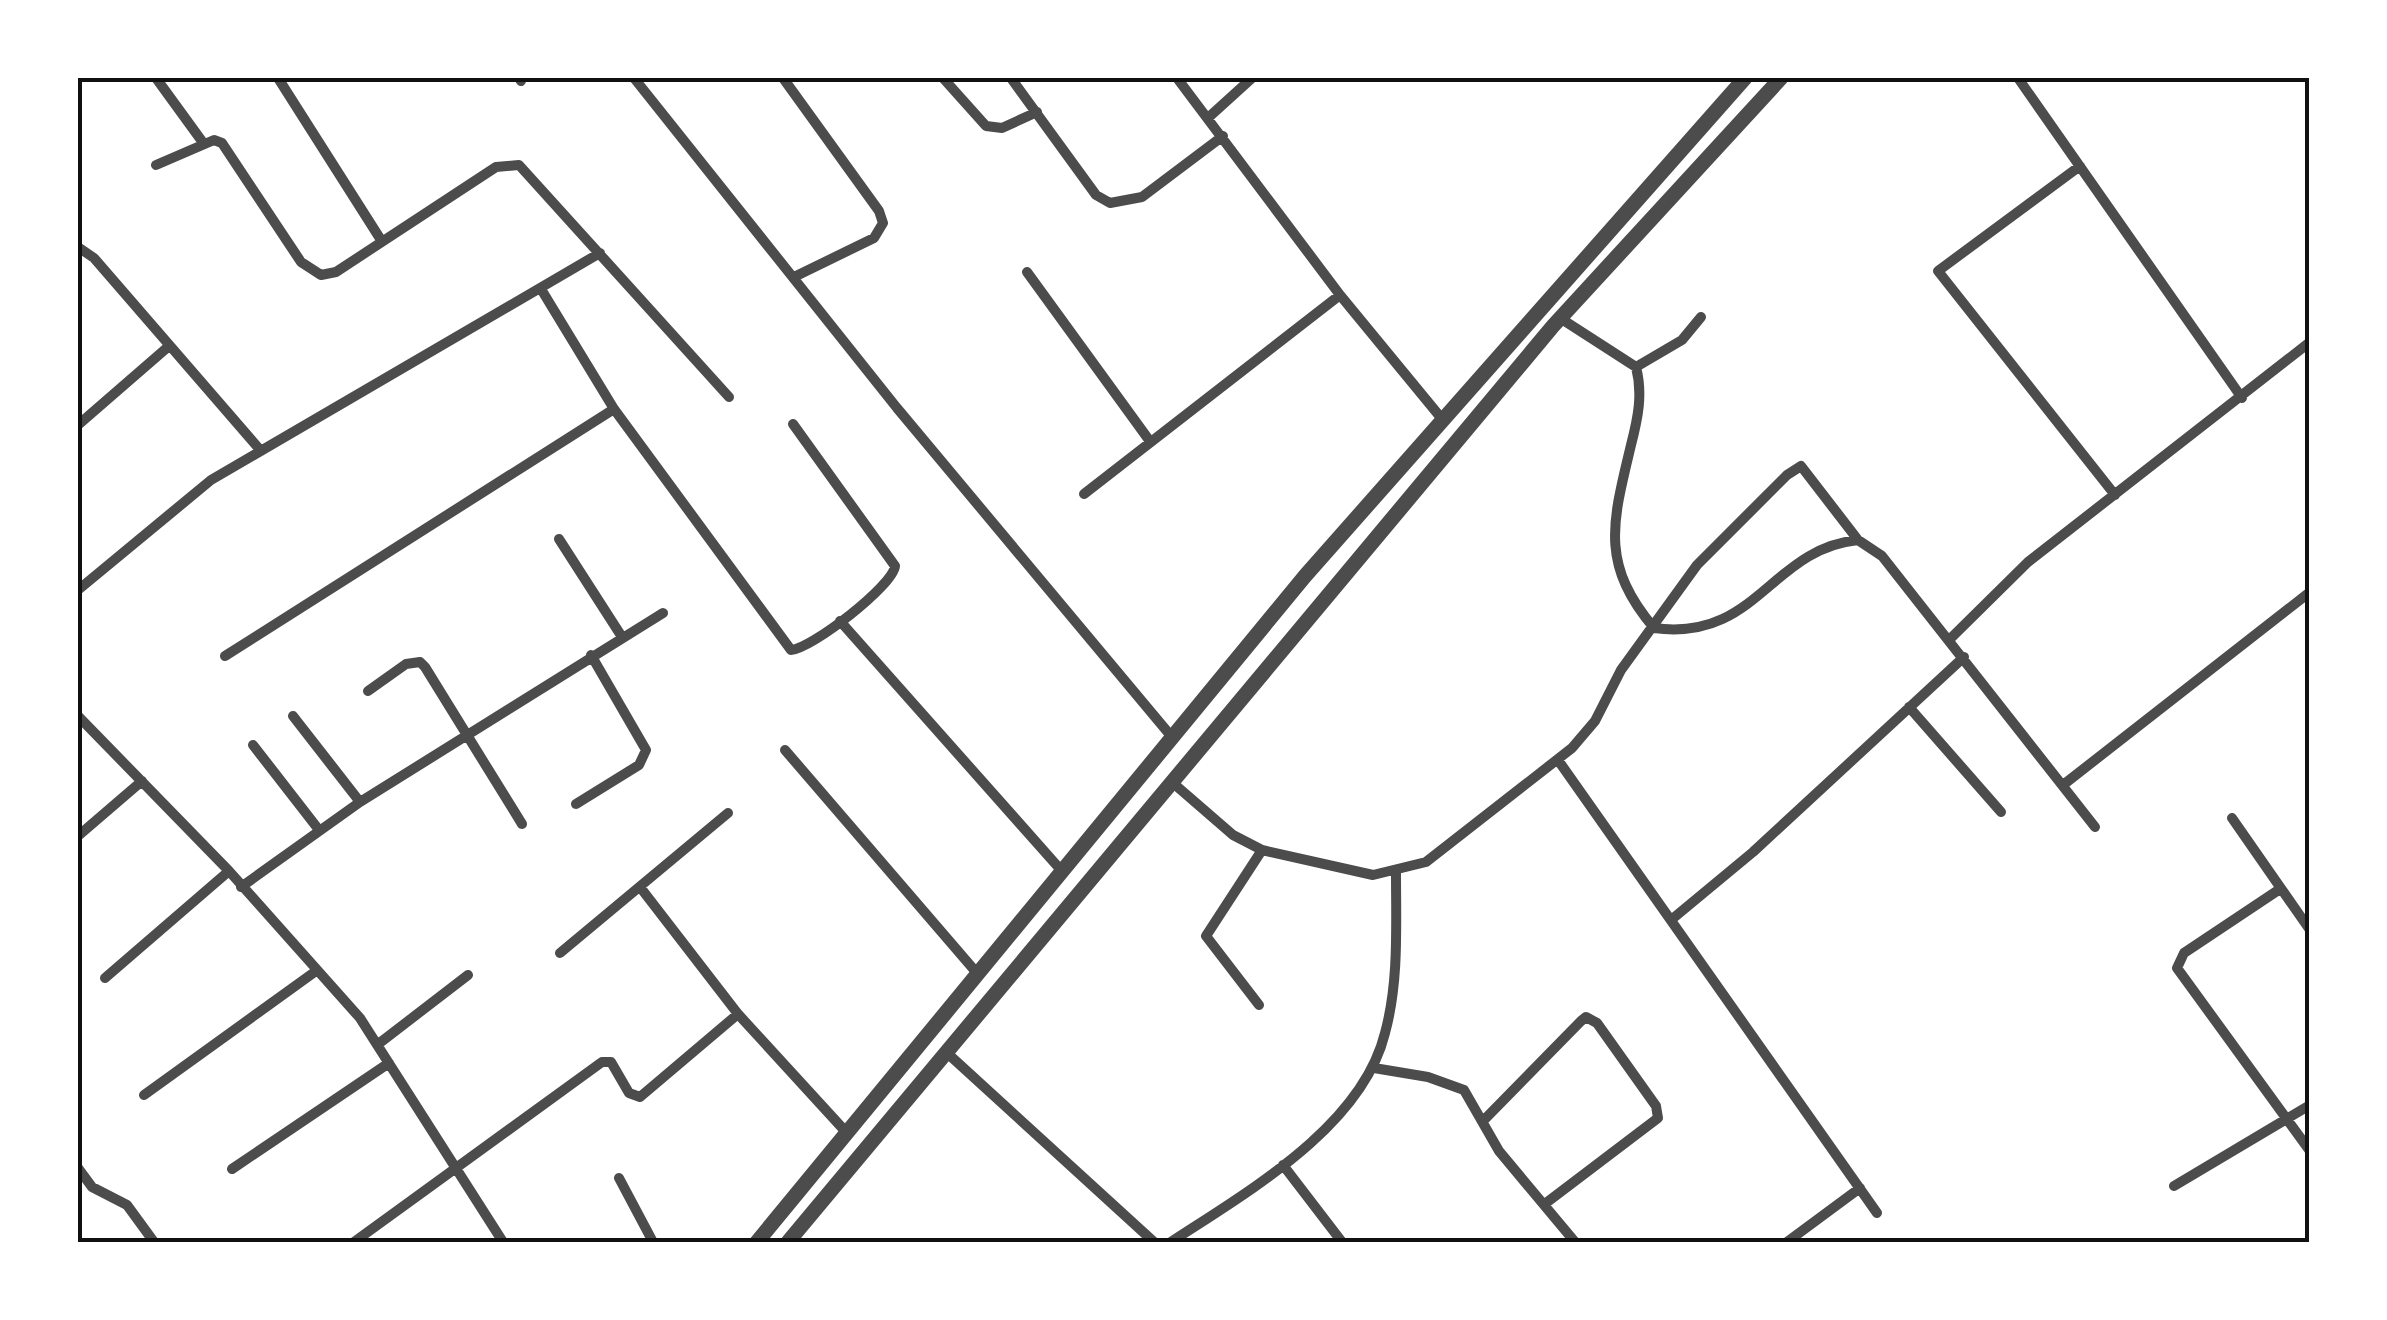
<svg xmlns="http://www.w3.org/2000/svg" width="2387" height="1320" font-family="Commissioner,sans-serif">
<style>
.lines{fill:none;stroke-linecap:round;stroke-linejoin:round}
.minor{stroke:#4c4c4c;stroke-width:10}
.tertiary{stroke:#4c4c4c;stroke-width:15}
.neatline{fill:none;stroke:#111;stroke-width:4}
</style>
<rect width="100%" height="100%" fill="#fff"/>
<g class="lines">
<path class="minor" d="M156,78L204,144
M278,78L381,240
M519,78L521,81
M634,78L897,408L1171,736
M783,78L879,211L883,223L874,238L794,277
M943,78L986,126L1002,128L1037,112
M1011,78L1096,195L1110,203L1142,197L1223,136
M1177,78L1340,295L1442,419
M2018,78L2242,398
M1209,117L1252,78
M156,165L214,140L222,143L301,262L321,275L336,272L496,167L519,165L729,397
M2080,166L1938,271L2115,495
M78,247L94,258L261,451
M1027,272L1149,440
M541,289L614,409L791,650C811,649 893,586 895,566L793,424
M1560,318L1636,367C1643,394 1638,418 1631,445C1613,521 1599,563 1654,628C1757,642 1770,549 1858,540L1882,556L2095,827
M1636,367L1682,340L1701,317
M78,425L169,346
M1084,494L1340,295
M559,539L622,637
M78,590L211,480L600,253
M840,621L1060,869
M1950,639L2028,562L2310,342
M225,656L614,409
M368,691L406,664L420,662L425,667L522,824
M1909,707L2001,812
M78,716L229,871L360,1018L503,1242
M293,716L360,802
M253,745L319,830
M785,750L976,972
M1558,760L1877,1213
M1173,783L1233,835L1262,850L1373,875L1426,862L1572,748L1595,721L1621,670L1697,565L1787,475L1801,466L1858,540
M2063,785L2310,592
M576,804L639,765L646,750L591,655
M2232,818L2310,930
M78,836L142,781
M241,887L360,802L663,613
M640,887L738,1014L846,1132
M2280,889L2184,953L2177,968L2310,1151
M1671,920L1753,852L1964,657
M560,953L728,813
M105,978L229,871
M1259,1005L1206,936L1262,850
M377,1045L468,975
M946,1052L1154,1242
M1374,1068L1428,1077L1464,1090L1499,1151L1575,1242
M144,1095L316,971
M1483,1121L1581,1021L1586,1017L1597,1023L1656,1106L1658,1118L1546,1203
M1283,1165L1342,1242
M78,1168L92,1187L127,1205L154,1242
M232,1169L389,1063
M619,1178L653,1242
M2174,1186L2310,1105
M354,1242L602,1062H611L629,1093L640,1097L738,1014
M1171,1242C1247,1192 1362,1127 1385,1033C1399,982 1396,926 1396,873
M1787,1242L1860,1188"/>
<path class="tertiary" d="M757,1242L1305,576L1745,78
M788,1242L1553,326L1781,78"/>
</g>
<rect width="2387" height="1320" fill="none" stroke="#ffffff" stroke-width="160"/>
<rect x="80" y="80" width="2227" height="1160" class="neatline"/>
</svg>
